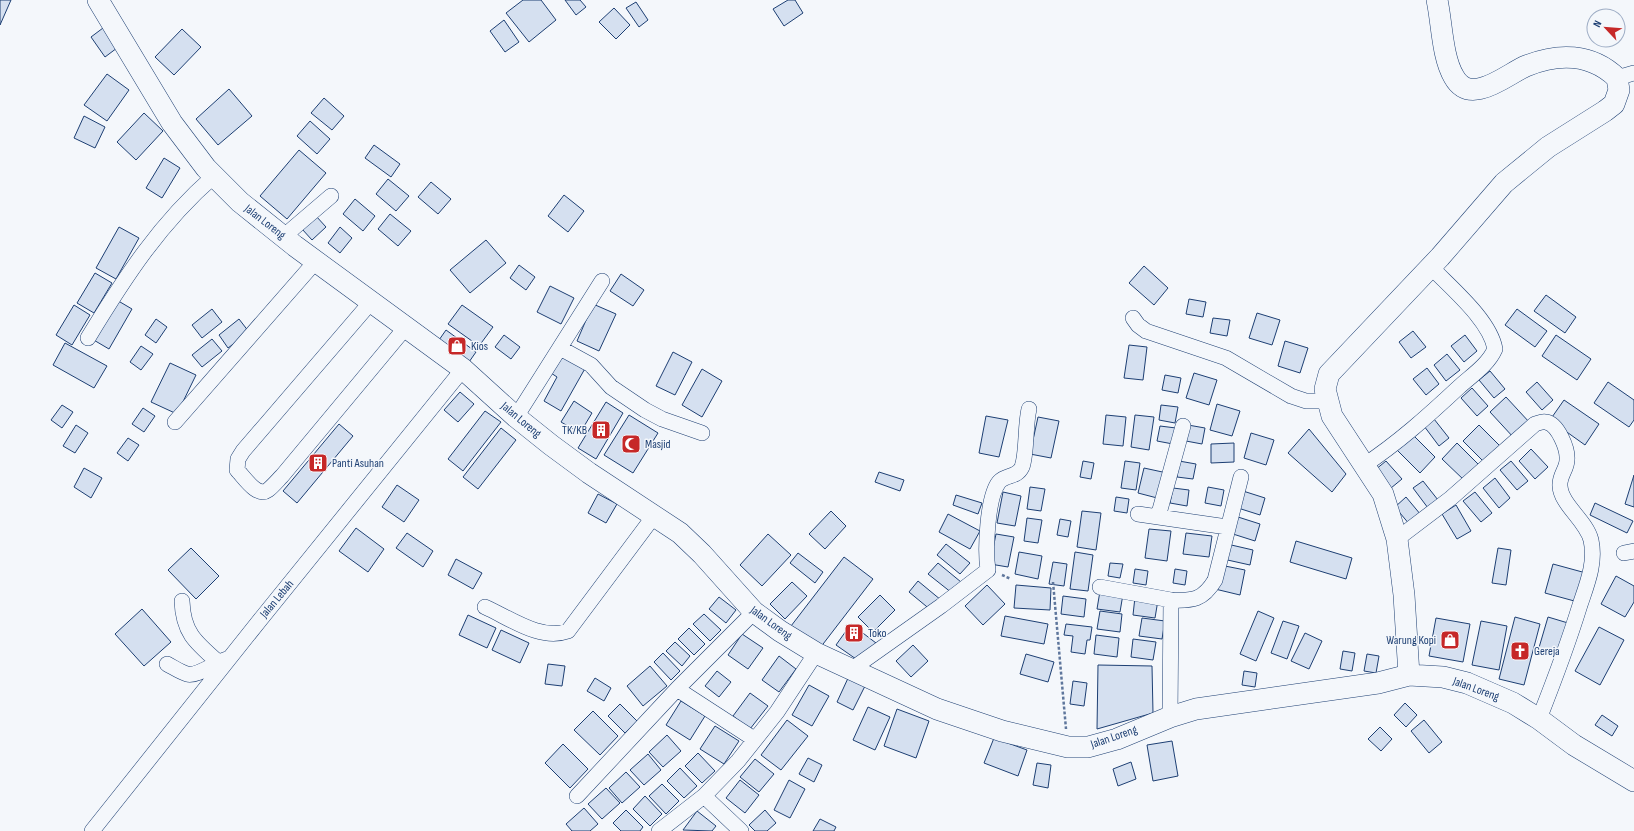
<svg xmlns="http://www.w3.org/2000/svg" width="1634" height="831" font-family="'Sofia Sans Condensed',sans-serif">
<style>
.building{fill:#d5e0f0;stroke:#1d3f73}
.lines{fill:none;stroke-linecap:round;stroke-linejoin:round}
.street-casing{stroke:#1d3f73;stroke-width:16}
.secondary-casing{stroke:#1d3f73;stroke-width:22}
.path{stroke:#5e769c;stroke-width:2.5;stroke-dasharray:3 2;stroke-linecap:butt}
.street{stroke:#f4f7fb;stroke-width:15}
.secondary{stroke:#f4f7fb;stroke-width:21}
.labels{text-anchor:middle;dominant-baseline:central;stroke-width:3;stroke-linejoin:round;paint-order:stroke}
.street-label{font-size:12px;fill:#1d3f73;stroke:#f4f7fb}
.poi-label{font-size:12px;fill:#1d3f73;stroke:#f4f7fb;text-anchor:start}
</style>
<rect width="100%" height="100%" fill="#f4f7fb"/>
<path class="building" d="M0,0H11L0,25Z
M523,0H541L556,20L529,42L506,13Z
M565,0H580L586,7L576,15Z
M788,0H795L803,13L784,26L773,9Z
M636,2L648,20L639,27L626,8Z
M614,8L630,25L616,39L599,22Z
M504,20L519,42L505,52L490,31Z
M103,28L117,48L105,57L91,37Z
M182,29L201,47L174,75L155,57Z
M107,74L129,90L107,121L84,105Z
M229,89L252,116L218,145L196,119Z
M324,98L344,116L332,130L311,113Z
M144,113L163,131L136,160L117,142Z
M84,116L105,127L95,148L74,138Z
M310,121L330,139L317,154L297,136Z
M374,145L400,164L391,177L365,158Z
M299,150L326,173L287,219L260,196Z
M164,158L180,168L162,198L146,188Z
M388,179L409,196L396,211L376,194Z
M431,182L451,199L438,214L418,197Z
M564,195L584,211L568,232L548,216Z
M355,199L375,216L363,231L343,214Z
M390,214L411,231L398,246L378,229Z
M316,216L326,227L312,240L302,229Z
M119,227L139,238L116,279L96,268Z
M340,227L352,238L340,253L328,243Z
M486,240L506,263L470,293L450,270Z
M519,265L535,277L526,290L510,278Z
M1144,266L1168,288L1154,305L1129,283Z
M95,273L112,283L94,313L77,303Z
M621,274L644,290L633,306L610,291Z
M550,286L574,298L561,324L537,312Z
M1546,295L1576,317L1565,333L1534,311Z
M115,299L132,309L109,349L92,339Z
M1189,299L1206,302L1203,317L1186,314Z
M593,304L616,314L599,351L577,341Z
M74,305L90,315L72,345L56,335Z
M462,305L493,327L479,346L448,324Z
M212,309L222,322L202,338L192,325Z
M1517,309L1547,331L1535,347L1505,325Z
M1257,313L1280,320L1272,345L1249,338Z
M1213,318L1230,320L1227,336L1210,333Z
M156,319L167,327L156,343L145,335Z
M239,319L249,332L228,348L219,335Z
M446,330L476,352L469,362L439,340Z
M1413,331L1426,347L1411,358L1399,342Z
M504,335L520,347L511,359L495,347Z
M1465,335L1477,351L1464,362L1451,346Z
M1556,335L1591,359L1577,380L1542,356Z
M212,339L222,351L202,367L192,355Z
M1285,341L1308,348L1300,373L1278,366Z
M65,343L107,366L94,388L53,365Z
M1129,345L1147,347L1143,380L1124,378Z
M141,346L153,354L141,370L130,362Z
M673,352L692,362L675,395L656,386Z
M561,354L587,365L561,411L544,401L557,377L551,373Z
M1447,354L1460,370L1446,381L1434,365Z
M170,363L196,375L177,414L151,402Z
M1427,368L1439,384L1426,395L1413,379Z
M702,369L722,381L702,417L682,405Z
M1490,371L1505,389L1494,398L1479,380Z
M1194,373L1217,380L1209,405L1186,398Z
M1165,375L1181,378L1178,393L1162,390Z
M1537,382L1553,400L1542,410L1526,392Z
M1608,382L1634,400V420L1629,427L1594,403Z
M1472,388L1488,406L1477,416L1461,398Z
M460,392L474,404L458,422L444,410Z
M1506,397L1530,423L1514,438L1490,412Z
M1564,400L1599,424L1585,445L1550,420Z
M574,401L592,413L580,433L561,422Z
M606,402L623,413L596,459L578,448Z
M1217,404L1240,411L1232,436L1210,430Z
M62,405L73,412L62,428L51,420Z
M1161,405L1178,407L1175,423L1159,420Z
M143,408L155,416L144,432L132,424Z
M485,411L501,422L463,471L448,459Z
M629,415L658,433L633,473L604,455Z
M1106,415L1126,417L1123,446L1103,444Z
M1135,415L1154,417L1149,450L1131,447Z
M986,416L1008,420L999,457L979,453Z
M1038,417L1059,421L1051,458L1030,454Z
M1434,419L1449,438L1439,446L1424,426Z
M339,424L353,436L297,503L283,491Z
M76,425L88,433L75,453L63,446Z
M1188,425L1205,428L1202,444L1186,441Z
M1479,425L1502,448L1486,464L1463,441Z
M1160,426L1176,428L1173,444L1157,441Z
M501,428L516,440L478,489L463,477Z
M1309,429L1346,474L1332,492L1288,453Z
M1251,433L1274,440L1266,465L1244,458Z
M1412,434L1435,457L1420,473L1397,450Z
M128,438L139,445L128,461L117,453Z
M1234,443V462L1211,463V444Z
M1457,443L1480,466L1465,481L1442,459Z
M1531,449L1548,467L1535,479L1519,461Z
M1083,461L1094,463L1091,479L1080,477Z
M1125,461L1140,463L1136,490L1121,488Z
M1179,461L1196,464L1193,479L1177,477Z
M1386,461L1402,479L1391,488L1375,470Z
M1511,461L1528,481L1517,490L1500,470Z
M84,468L102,478L91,498L74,487Z
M1144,468L1167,473L1161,499L1138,493Z
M879,472L904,480L900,491L875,482Z
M1634,475V507L1625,504Z
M1495,478L1510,498L1499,508L1483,488Z
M1423,481L1438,500L1428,508L1413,488Z
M397,485L419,500L404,522L382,507Z
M1030,487L1045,489L1041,511L1027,509Z
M1208,487L1224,490L1221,506L1205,503Z
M1173,488L1189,490L1187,506L1170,503Z
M1243,491L1265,498L1260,515L1238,508Z
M1003,492L1021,496L1015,526L997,523Z
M1475,492L1492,513L1481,522L1463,501Z
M598,494L617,504L606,523L588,513Z
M956,495L982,503L978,514L953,505Z
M1116,497L1129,499L1127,513L1114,511Z
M1406,497L1421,515L1410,525L1395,507Z
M1595,503L1633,521L1627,533L1590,515Z
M1456,505L1471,531L1457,539L1442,514Z
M831,511L846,526L825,549L809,534Z
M1082,511L1101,513L1096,550L1077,547Z
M948,514L980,531L970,549L939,532Z
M1238,517L1260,524L1255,541L1233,534Z
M1027,518L1042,520L1038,543L1024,541Z
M1060,519L1071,521L1068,537L1057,535Z
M356,528L384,549L368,572L339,551Z
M1149,529L1171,531L1167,561L1145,558Z
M407,533L433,551L423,567L396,548Z
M1186,533L1212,536L1209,557L1183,554Z
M768,534L791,555L762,586L740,565Z
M996,534L1014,537L1008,567L990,564Z
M1296,541L1352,558L1346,579L1290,562Z
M946,544L970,563L960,574L937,555Z
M1227,544L1253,550L1250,565L1223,559Z
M191,548L219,576L196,599L168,570Z
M1498,548L1511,550L1506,585L1492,583Z
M1019,552L1042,556L1038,579L1015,574Z
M1075,552L1093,555L1088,591L1070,589Z
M798,553L823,572L815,583L790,563Z
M844,557L873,579L820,648L791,626Z
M456,559L482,573L473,589L448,575Z
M1053,562L1067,564L1064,586L1049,584Z
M938,563L961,582L952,593L928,574Z
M1110,563L1123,564L1120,578L1108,576Z
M1553,564L1586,573L1578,602L1545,593Z
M1220,565L1245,570L1240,595L1215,589Z
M1135,569L1148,571L1146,585L1133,583Z
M1175,569L1187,571L1185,585L1173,583Z
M1616,576L1634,586V602L1625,617L1601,604Z
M918,581L941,600L932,611L909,592Z
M792,582L807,596L785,619L770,604Z
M987,585L1005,604L983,625L965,606Z
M1016,585L1051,588L1050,610L1014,608Z
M1100,591L1123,594L1120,612L1097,609Z
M880,595L895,610L873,632L858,617Z
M1063,596L1086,599L1084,617L1061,614Z
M719,597L736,610L726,623L709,609Z
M1135,597L1158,600L1155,618L1133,615Z
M142,609L171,642L144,666L115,634Z
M1100,611L1122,614L1120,632L1097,629Z
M1258,611L1274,618L1256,661L1240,654Z
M704,614L721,630L710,641L693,624Z
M468,615L496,628L487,648L459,635Z
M1005,616L1048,624L1044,644L1001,636Z
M1515,617L1540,624L1524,685L1499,679Z
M1548,617L1568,623L1558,657L1538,651Z
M1142,618L1165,621L1162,639L1139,636Z
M1436,618L1470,624L1463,662L1429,656Z
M1283,621L1299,626L1287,659L1271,653Z
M1481,621L1507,626L1499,670L1472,665Z
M851,624L876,643L865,658L860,654L856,659L836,645Z
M1066,624L1092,627L1090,640H1087L1085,654L1071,652L1073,636L1064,635Z
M1599,627L1624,640L1600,685L1575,671Z
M689,628L705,644L694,655L678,639Z
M501,630L529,643L520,663L492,650Z
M1305,633L1322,641L1309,669L1291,661Z
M742,634L763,648L748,669L728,655Z
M1096,635L1119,638L1117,657L1094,654Z
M1133,639L1156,642L1153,660L1131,657Z
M675,642L690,656L682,666L666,651Z
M913,645L928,661L911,677L896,661Z
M1343,651L1355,653L1352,671L1340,669Z
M663,653L680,671L671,680L654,662Z
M1026,654L1054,662L1048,682L1020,674Z
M1367,654L1379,656L1376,673L1364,671Z
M779,656L796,669L779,692L762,680Z
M548,664L565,666L562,686L545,684Z
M1098,665L1152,666L1153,713L1097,729Z
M650,666L667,686L643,706L627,686Z
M717,671L731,682L719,697L705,686Z
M1244,671L1257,673L1255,687L1242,685Z
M849,676L866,684L853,710L837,702Z
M595,678L611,688L604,701L587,691Z
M1073,681L1087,683L1084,706L1070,704Z
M809,685L829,696L812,726L792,715Z
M750,693L768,706L750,729L733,716Z
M681,701L705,716L690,740L666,725Z
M1405,703L1417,715L1406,727L1394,715Z
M620,704L637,721L625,733L608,716Z
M868,707L890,717L875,750L853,740Z
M897,709L929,721L916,758L884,746Z
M593,711L618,736L600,755L574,730Z
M1602,715L1618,726L1612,736L1595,725Z
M787,720L808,736L781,770L761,755Z
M1424,720L1442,742L1429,753L1411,731Z
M715,726L739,741L724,764L700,749Z
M1380,727L1392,739L1381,751L1368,739Z
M667,735L681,751L663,767L649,752Z
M994,738L1027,750L1018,776L984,763Z
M1172,741L1178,776L1153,781L1147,745Z
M563,744L588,769L570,788L545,763Z
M698,753L715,771L702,783L685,766Z
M648,754L661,770L644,785L630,770Z
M808,758L822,765L814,782L799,774Z
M755,759L774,774L759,792L740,777Z
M1131,762L1136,779L1118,786L1113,769Z
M1037,763L1051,765L1048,788L1033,785Z
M680,768L697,786L684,798L667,781Z
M626,772L640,787L622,803L609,788Z
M740,780L759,795L745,813L726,798Z
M789,780L805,789L790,818L774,810Z
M662,784L679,801L666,814L649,796Z
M606,788L620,803L602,819L588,804Z
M645,796L662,814L650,826L633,809Z
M584,808L598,824L590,831H572L566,824Z
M626,810L643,827L640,831H621L613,823Z
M765,810L776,823L767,831H755L749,825Z
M697,811L716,826L712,831L683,830Z
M820,819L836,827L834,831H813Z"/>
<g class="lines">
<defs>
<path id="street" d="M1617,78L1634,73
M283,237L331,196
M371,302L243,451L238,459L237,470C244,477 257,498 268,490C273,486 278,480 282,476L406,327
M1133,318L1138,325L1146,331L1226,358L1291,396L1306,401H1327
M88,338C125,277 160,223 214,176
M560,348L591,365L611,387L645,410L662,419L702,433
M516,417L602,281
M175,422L316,261
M1363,466C1398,443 1429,415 1459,387C1471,376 1488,365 1495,349C1490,320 1451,288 1431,267
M1138,514L1227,527
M1158,517L1183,426
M1397,539L1451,498L1535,424C1539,423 1542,421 1546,422C1558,424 1568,449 1567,460C1567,469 1559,476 1560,486C1561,505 1586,520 1591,540C1596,563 1587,584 1580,605C1568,644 1554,681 1539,719
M1624,553L1634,551
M1100,587L1171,600L1170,717
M1171,600C1193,601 1203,600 1215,580L1241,477
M182,601C183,632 195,642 218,662
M485,607C510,618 540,641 568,631L654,516
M167,664C173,667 180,672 187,674C197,677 216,662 227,659
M852,669L941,606L988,570C985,551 987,497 999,482C1006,474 1017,478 1022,467C1027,454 1025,426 1029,409
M677,689L754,739
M577,796L677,689L754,612
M704,796L741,831
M92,831L260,620L463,369
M659,831L704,796L738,761L777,712L816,653"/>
<path id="secondary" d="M98,0L172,123L206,168L240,202L295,246L463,369L516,417L551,445L589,473L680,533L702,554L754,612L780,631L816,653L937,709L1002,731L1068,747H1088L1117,739L1170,717L1196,709L1378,683L1409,675L1443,677L1467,683L1513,703L1539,719L1574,745L1634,781
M1409,675L1404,595L1397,539L1383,494L1332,416L1325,389L1329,374L1440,257L1504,183L1548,147L1605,111L1614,104L1619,90L1617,78C1591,53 1558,53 1526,66C1507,74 1471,107 1454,77C1442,57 1442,23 1437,0"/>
</defs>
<use href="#street" class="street-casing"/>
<use href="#secondary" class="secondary-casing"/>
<path class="path" d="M1002,575L1011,579
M1053,582L1066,729"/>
<use href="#street" class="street"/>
<use href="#secondary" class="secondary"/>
</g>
<defs>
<symbol id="shop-square" viewBox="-11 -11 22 22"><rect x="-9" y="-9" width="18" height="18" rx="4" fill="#c62828" stroke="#f4f7fb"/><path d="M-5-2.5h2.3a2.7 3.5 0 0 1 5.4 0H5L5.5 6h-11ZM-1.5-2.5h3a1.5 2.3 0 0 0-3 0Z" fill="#fff"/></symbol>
<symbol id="building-square" viewBox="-11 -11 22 22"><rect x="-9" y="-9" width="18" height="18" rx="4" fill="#c62828" stroke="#f4f7fb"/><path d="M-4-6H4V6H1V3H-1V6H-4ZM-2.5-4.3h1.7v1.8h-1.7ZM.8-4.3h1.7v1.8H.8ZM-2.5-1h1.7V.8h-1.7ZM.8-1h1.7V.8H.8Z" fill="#fff"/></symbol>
<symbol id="mosque-square" viewBox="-11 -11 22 22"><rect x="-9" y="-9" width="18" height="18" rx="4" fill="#c62828" stroke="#f4f7fb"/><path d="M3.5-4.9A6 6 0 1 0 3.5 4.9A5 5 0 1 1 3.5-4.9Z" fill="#fff"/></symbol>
<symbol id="church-square" viewBox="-11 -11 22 22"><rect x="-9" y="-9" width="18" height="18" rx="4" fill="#c62828" stroke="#f4f7fb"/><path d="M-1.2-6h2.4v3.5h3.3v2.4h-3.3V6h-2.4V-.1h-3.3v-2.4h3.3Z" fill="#fff"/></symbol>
</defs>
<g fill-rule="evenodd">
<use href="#shop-square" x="446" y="335" width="22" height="22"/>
<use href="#building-square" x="590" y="419" width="22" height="22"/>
<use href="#mosque-square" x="620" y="433" width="22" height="22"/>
<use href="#building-square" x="307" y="452" width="22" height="22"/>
<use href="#building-square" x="843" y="622" width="22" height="22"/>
<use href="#shop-square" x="1439" y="629" width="22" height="22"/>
<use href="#church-square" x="1509" y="640" width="22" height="22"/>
</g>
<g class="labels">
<g class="street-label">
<text transform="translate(265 222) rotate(38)">Jalan Loreng</text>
<text transform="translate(521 420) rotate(40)">Jalan Loreng</text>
<text transform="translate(277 599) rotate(-50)">Jalan Lebah</text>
<text transform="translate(771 623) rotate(36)">Jalan Loreng</text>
<text transform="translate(1476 689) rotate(20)">Jalan Loreng</text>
<text transform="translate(1114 737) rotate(-19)">Jalan Loreng</text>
</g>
<g class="poi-label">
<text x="471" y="346">Kios</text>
<text x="587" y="430" text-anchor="end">TK/KB</text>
<text x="645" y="444">Masjid</text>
<text x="332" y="463">Panti Asuhan</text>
<text x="868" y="633">Toko</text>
<text x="1436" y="640" text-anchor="end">Warung Kopi</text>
<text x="1534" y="651">Gereja</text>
</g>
</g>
<g transform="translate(1606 28) rotate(296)"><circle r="19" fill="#f4f7fb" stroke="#9eadc5"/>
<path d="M0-3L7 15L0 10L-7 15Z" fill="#c62828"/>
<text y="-6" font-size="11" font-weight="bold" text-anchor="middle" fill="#1d3f73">N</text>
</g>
</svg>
